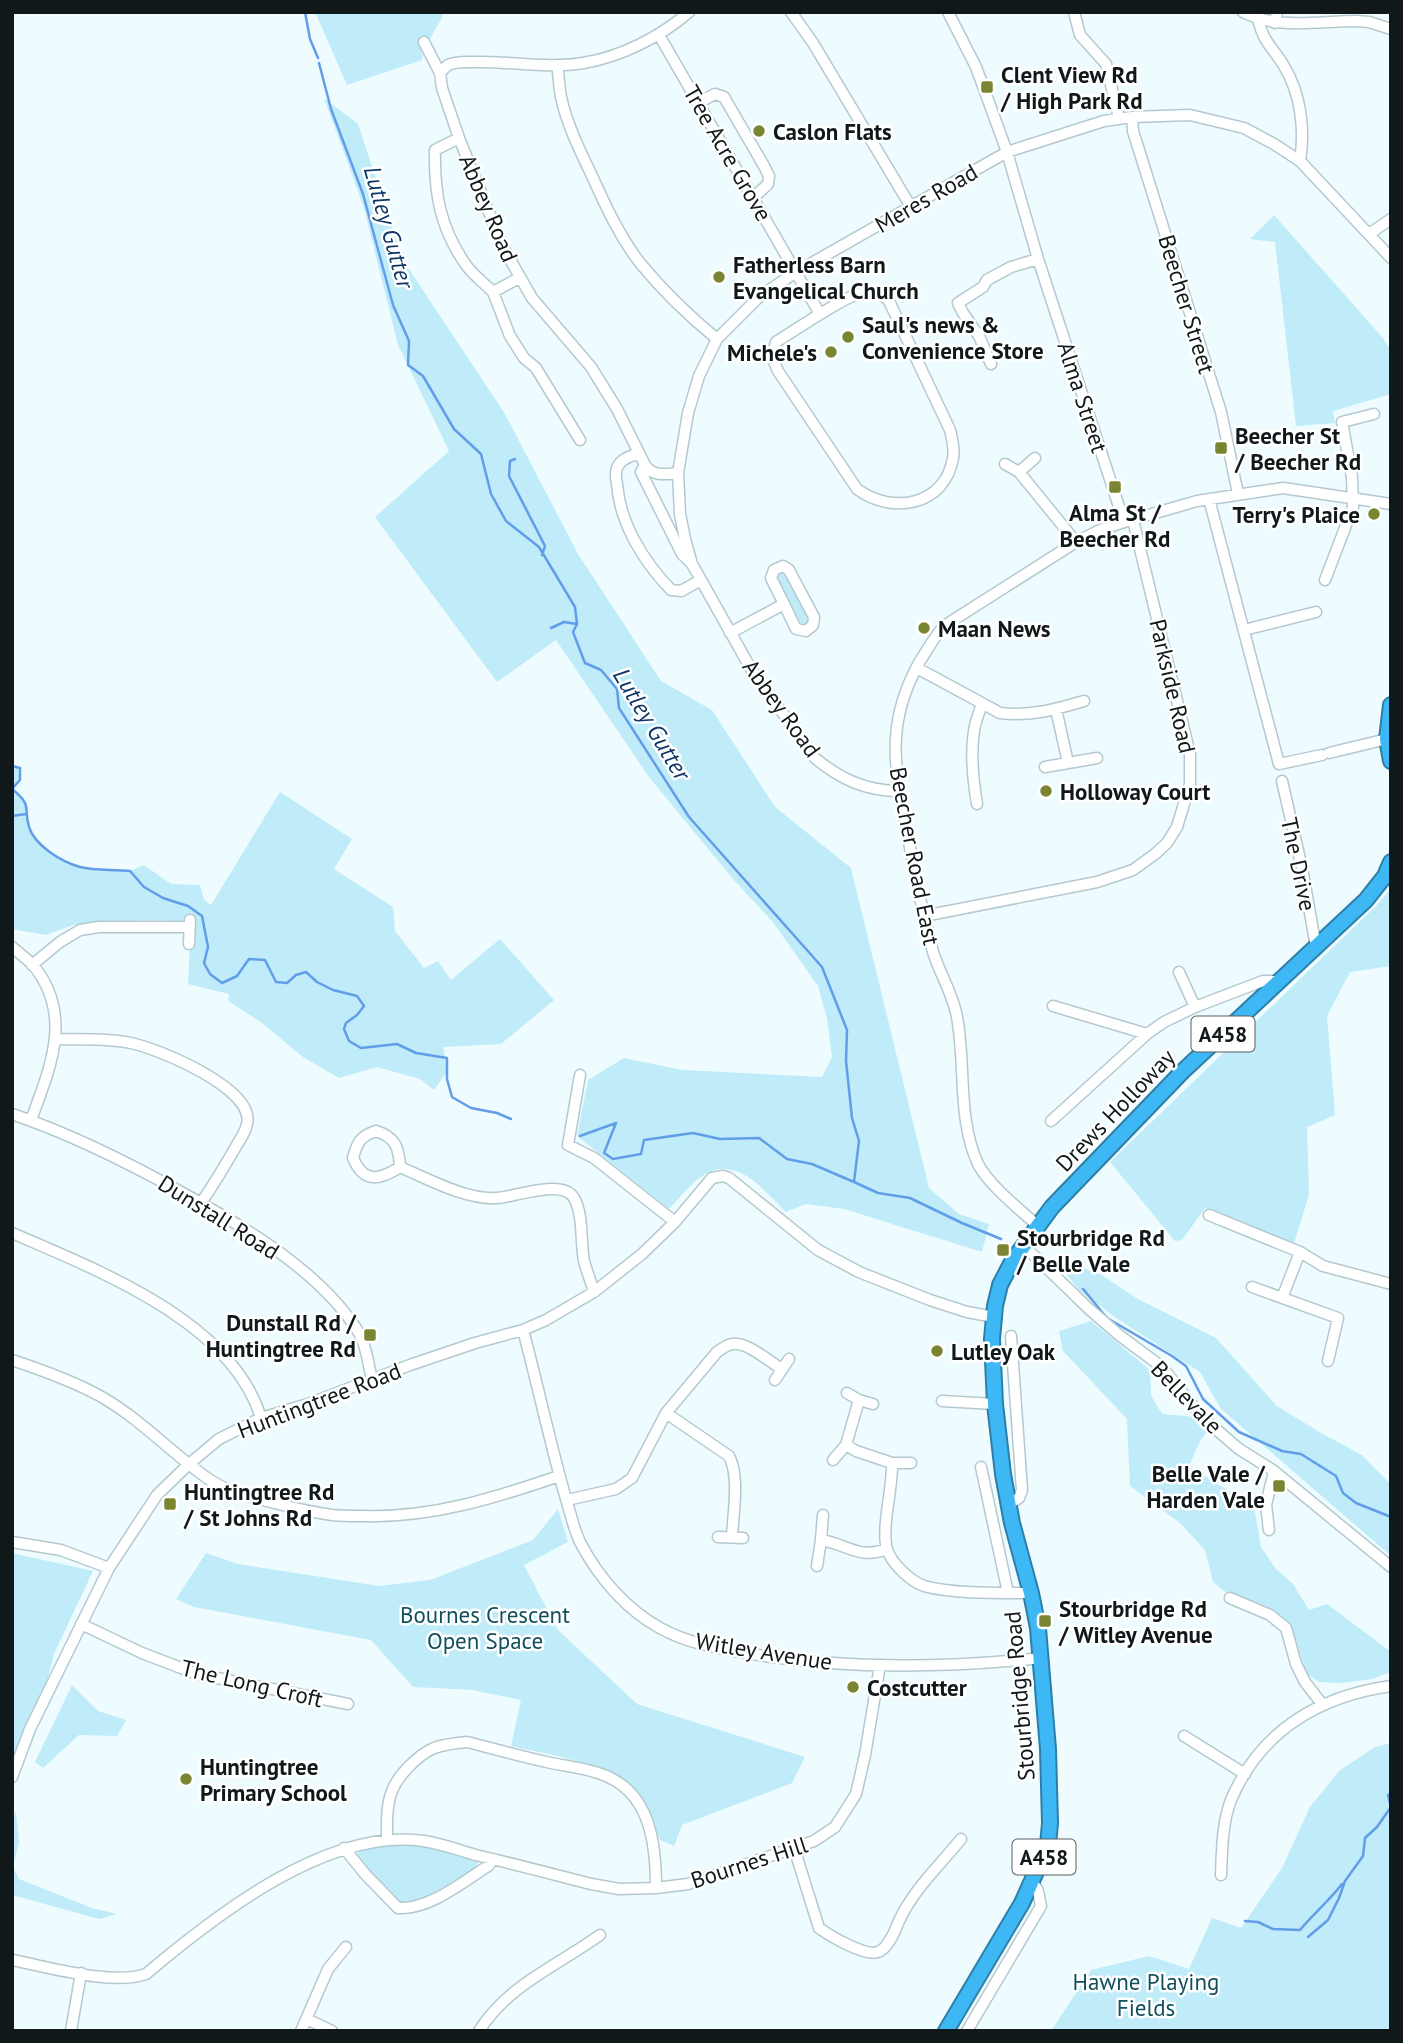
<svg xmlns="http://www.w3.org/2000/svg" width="1403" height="2043" font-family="'PT Sans',sans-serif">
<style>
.green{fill:#bfecf8}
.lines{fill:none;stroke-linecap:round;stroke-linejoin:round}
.stream{stroke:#629de9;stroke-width:2.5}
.minor-casing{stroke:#b4c9cf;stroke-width:13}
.highway-casing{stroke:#2e7fa8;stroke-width:18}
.minor{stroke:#fff;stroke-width:10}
.highway{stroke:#3eb7f5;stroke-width:14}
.poi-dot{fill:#7a8532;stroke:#fff;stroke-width:2.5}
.labels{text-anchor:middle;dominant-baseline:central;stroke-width:5;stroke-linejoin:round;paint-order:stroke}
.shield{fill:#fff;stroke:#585d5f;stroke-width:2}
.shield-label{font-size:21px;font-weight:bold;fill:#11181a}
.poi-label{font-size:23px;font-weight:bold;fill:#11181a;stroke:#fff;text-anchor:start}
.street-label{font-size:23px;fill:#11181a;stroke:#fff}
.park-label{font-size:23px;fill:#114f5d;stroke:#fff}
.water-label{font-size:24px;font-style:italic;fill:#0d3666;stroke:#fff}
</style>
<rect width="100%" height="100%" fill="#eefcff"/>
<path class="green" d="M315,12H440L443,16L430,39L424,42L422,60L347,85Z
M324,98L358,124L403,260L505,414L578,554L661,681L712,710L775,807L851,868L929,1188L959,1214L989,1224L982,1252L844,1209L806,1204L786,1212C765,1192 737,1154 704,1175C692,1182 679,1199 669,1209L577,1136L588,1080L624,1058L682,1070L822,1077L832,1057L827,1019L818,986L772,921L732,878L649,777L556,640L497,682L375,517L449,451L398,345L364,208Z
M1274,215L1383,338L1391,351V394L1333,411L1335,423L1296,426L1275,242L1250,239Z
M780,570L786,573L809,619L806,624H801L776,578V574Z
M12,766L20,768V780L12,790L23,798L28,807L27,814L29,829L37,843L61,859L80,867L130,871L144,865L171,884L200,885L204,900L211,905L280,792L352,839L334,869L393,907L395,931L424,968L438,961L451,980L500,939L554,1000L501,1044L443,1047L448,1071L434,1090L420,1079L377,1067L339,1078L303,1057L262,1023L228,1001L229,994L188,984L191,925L162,920L103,921L73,925L46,935L12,929Z
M1391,889V966L1350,972L1327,1016L1335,1115L1307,1127L1309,1195L1294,1243L1205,1208L1182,1240L1175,1241L1110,1162L1375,907Z
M1071,1264L1100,1274L1138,1299L1216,1338L1277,1406L1321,1433L1362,1455L1391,1485V1556L1221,1409L1200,1372L1116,1318L1079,1290L1059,1265Z
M1091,1321L1150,1370L1151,1395L1162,1414L1196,1417L1211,1427L1200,1441L1189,1466L1254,1507L1261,1547L1276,1569L1293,1584L1309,1610L1327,1604L1391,1652V1672L1372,1679L1341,1683L1319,1682L1307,1674L1290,1625L1280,1615L1228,1594L1213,1582L1205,1550L1180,1523L1130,1486L1127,1419L1063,1351L1059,1331Z
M558,1509L568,1542L524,1565L558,1630L637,1704L805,1757L792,1783L682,1825L674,1846L660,1840C655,1827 651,1812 643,1800C618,1763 553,1756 511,1746L521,1700L472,1690L413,1687L371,1640L194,1607L176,1599L206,1553L238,1564L379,1586L430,1580L533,1540Z
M12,1553L93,1571L54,1654L46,1686L12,1766Z
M72,1685L98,1711L126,1720L117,1736L79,1735L43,1768L35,1762Z
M1391,1743V2031H1051L1091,1970L1149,1956L1189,1969L1212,1918L1241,1928L1282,1868L1310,1807L1339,1771L1375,1747Z
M16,1811L19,1842L13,1867L19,1879L92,1908L117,1914L99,1919L12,1895V1821Z
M385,1845L422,1846L478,1862L474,1870L411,1905L398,1903L358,1862V1852Z"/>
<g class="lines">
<path class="stream" d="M305,12L310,39L318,58
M319,63L331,109L363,194L393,305L409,341L408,365L423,376L454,429L481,454L491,494L506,521L539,547L575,607L577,624L573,632L585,663L601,670L617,689L619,708L689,817L822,967L847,1030L846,1061L852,1118L859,1141L854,1182L878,1193L910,1198L962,1223L1001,1239
M515,459L510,461L509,476L545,546L542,555
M551,628L564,622L577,624
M12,766L20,768V780L12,789C33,806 23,806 29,827C35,846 62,862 80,867C96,871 114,869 130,871L144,887L163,898L188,906L202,916L208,947L204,963L210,974L222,983L237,976L249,959L265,960L276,982L287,983L296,975L306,972L317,982L333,990L357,996L364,1006L357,1015L346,1023L344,1029L349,1041L361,1048L397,1044L416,1053L447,1058V1079L452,1097L471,1108L497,1113L511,1119
M12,816L26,814
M580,1136L616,1123L604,1153L613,1159L641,1154L644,1140L693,1133L720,1139L759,1138L787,1159L812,1164L854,1182
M1083,1289L1107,1318L1172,1356L1186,1366L1203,1399L1239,1432L1282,1451L1301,1454L1336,1476L1343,1493L1356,1503L1391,1517
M1391,1536V1540
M1245,1921L1258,1922L1273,1929L1300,1930C1313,1914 1329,1901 1342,1884
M1308,1937L1328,1920L1339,1898L1345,1881L1363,1856L1365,1838L1377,1827L1391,1807L1388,1795L1391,1794"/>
<defs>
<path id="minor" d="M791,12L813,43L911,207
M948,12L976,67L1007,152L1038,259L1124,522
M1074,12L1080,35L1106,64L1119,118
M1243,12C1278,30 1318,21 1356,21L1369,22L1391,29
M1258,19C1264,44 1272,46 1284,66C1301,94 1305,130 1300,161
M1275,23L1277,12
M659,35L820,314C840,303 869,279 889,301L950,430C952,439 955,449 953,458C945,506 892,515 857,489L778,371L772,357L776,342L820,314
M424,42L440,73L442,88L459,138L503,247L532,298L591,367L617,409L645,465L641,472L682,554L692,564L751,669L815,758C840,779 866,791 899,791
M557,65C559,76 559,87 561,97C567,125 581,153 593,178C606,207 620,237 640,263C663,291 689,316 717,339
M440,73C443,70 445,67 448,65C456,61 466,62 475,62C510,61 547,69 583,63C621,57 660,37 689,12
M698,103L715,94L724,97L764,166L769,176L768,184L754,197
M1132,117L1133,131L1221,412L1238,494
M459,138L435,150C434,193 440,228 466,265C473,275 484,283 493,292L519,278
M1369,234L1391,219
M493,292L510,336L524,358L536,368L580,440
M991,364L979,336L963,313L958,303L983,287L987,280L1011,267L1038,259
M639,453C631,456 620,459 617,468C615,473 616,479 617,484C620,524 644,562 671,590L681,591L701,580
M1005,464L1019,472L1035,458
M645,465C653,477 665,474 678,473
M1019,472L1076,542
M1209,499L1279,764L1322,755
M692,564L685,539L680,514L678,473L688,413L699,376L717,339L759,297L796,272L1007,152L1104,121L1132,117L1190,115L1244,128L1274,144L1300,161L1391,258
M1325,580L1353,507L1352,477L1342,422L1374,414
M1244,630L1316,612
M730,633L784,604L771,578L774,570L783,566L789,570L814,617L813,625L806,631L796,629L784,604
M917,668L1000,713C1029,717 1057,709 1084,701
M1329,753L1387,739
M1068,763L1097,758
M1045,767L1068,763L1056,709
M1282,781L1302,868L1316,947
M977,804C973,780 970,755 974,731C975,722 979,713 982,704
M924,916L1097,882L1133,870L1155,854L1167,843L1177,827L1190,784V754L1133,520
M189,944L190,920
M12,947C19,953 27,959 33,965C74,1015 50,1068 31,1120
M32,965L60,942L80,930L99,927H189
M1179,972L1195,1007
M1053,1006L1147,1034
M56,1039C81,1040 107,1038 131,1043C159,1049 256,1089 247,1124C246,1131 241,1138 238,1143C226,1164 214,1184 201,1203
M580,1075L568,1145L594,1158L675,1222
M12,1114C71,1134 127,1162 181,1192C243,1226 322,1272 359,1333C367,1346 368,1365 372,1379
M1051,1121L1147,1034L1164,1022L1195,1007L1263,981H1279
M400,1167C399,1147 395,1137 376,1131C360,1136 357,1143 353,1158C364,1184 380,1180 400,1167C428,1179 466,1200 497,1198C515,1197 563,1178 574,1198C584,1216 580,1241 584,1261C587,1272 591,1282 594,1292
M1209,1215L1300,1252L1323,1266L1391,1284
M1037,1225C1020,1210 988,1184 978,1164C957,1118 966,1065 957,1017C953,994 940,974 933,952C923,914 915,876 908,837C895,769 884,725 920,661C928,649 934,637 944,626L1076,542L1100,530L1124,522L1197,501L1283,488L1391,504
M12,1233C97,1270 232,1321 261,1418
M1023,1245L1089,1309L1119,1335L1162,1367L1203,1418L1239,1449L1274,1471L1391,1567
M1252,1287L1338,1318L1328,1361
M1282,1298L1300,1252
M523,1330C538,1386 550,1443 566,1499C571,1514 574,1531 581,1544C599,1578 627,1610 660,1628C687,1643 716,1648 746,1653C844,1670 943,1668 1042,1658
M12,1360C42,1370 73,1381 100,1396C141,1419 172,1454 210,1480C228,1492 253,1498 275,1503C293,1508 312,1512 332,1515C342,1516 353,1516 363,1516C432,1518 495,1498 559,1476
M775,1380L789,1359
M847,1393L859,1400L873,1404
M859,1400L846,1445L856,1451L892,1463C893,1487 881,1528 887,1549C891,1563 910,1581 924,1586C952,1594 1001,1593 1031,1593
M942,1401L995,1404
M666,1413L729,1456C740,1477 733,1514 732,1537
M833,1460L846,1445
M892,1463H911
M981,1467L1008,1593
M567,1500L616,1489L632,1478L666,1413L717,1352C722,1349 726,1345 732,1344C748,1342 768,1361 782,1369
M1009,1504L1019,1498L1022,1490L1011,1336
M823,1515L821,1540C847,1544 859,1560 887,1549
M1269,1530L1266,1505L1274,1471
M718,1537L743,1538
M12,1542L61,1550L109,1568
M817,1566L821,1540
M1230,1598L1270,1615L1286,1628L1296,1664L1305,1682L1322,1704
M81,1624L142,1653L197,1674L348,1704
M1184,1736L1245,1774
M12,1777L30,1729L109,1568L157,1495L189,1464L219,1439L261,1418L308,1404L410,1365L475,1343L523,1330L546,1320L594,1292L642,1254L675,1222L712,1178L723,1176L729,1178L818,1250L859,1272L930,1300L967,1312L994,1317
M387,1840C387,1825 386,1806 392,1791C398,1775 418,1755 434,1748C445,1744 456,1743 467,1742C495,1749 523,1757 551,1763C566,1766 583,1768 598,1773C650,1789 656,1842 656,1888
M344,1848L365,1874L398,1908C429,1910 463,1882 488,1866L493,1859
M794,1848L819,1928C830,1936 866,1957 878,1952C889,1948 895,1930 899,1921C913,1890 940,1865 961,1839
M1221,1875C1222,1851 1222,1823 1231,1800C1260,1731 1319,1696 1391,1686
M12,1960C49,1967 113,1986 146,1974C216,1915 328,1827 424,1841C442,1844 459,1850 476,1855C514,1864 552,1874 591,1884L619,1889L656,1888L688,1884L814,1841L835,1827L856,1794L865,1755L880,1665
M307,2019L332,2031
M71,2031L81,1973
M301,2031L328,1969L346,1947
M479,2031C509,1984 557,1966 600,1935
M967,2031L1041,1906L1038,1891L1033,1882"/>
<path id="highway" d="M1391,705L1387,739L1391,761
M946,2031L1022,1903L1048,1845L1050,1823L1048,1749L1038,1628L1031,1593L1012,1523L1003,1474L995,1404L992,1339L995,1306L1000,1285L1013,1260L1052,1207L1182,1072L1366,900L1385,876L1391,862"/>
</defs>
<use href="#minor" class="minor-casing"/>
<use href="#highway" class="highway-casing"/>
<use href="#minor" class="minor"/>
<use href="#highway" class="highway"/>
</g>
<g class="poi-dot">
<rect x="980" y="80" width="14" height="14" rx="3.5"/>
<circle cx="759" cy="131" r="7"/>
<circle cx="719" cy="277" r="7"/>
<circle cx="848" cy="337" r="7"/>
<circle cx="831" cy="352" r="7"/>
<rect x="1214" y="441" width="14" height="14" rx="3.5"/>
<rect x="1108" y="480" width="14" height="14" rx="3.5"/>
<circle cx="1374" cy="514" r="7"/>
<circle cx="924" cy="628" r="7"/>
<circle cx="1046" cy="791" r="7"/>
<rect x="996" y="1243" width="14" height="14" rx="3.5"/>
<rect x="363" y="1328" width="14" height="14" rx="3.5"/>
<circle cx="937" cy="1351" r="7"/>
<rect x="1272" y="1479" width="14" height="14" rx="3.5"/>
<rect x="163" y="1497" width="14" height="14" rx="3.5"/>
<rect x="1038" y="1614" width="14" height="14" rx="3.5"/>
<circle cx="853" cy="1687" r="7"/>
<circle cx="186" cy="1779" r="7"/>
</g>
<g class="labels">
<g class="shield">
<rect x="1191.5" y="1016.5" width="63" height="35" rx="5"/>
<rect x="1012.5" y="1839.5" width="63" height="35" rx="5"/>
</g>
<g class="shield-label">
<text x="1223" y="1034">A458</text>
<text x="1044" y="1857">A458</text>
</g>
<g class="poi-label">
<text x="1001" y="74">Clent View Rd<tspan x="1001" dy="26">/ High Park Rd</tspan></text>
<text x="773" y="131">Caslon Flats</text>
<text x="733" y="264">Fatherless Barn<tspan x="733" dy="26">Evangelical Church</tspan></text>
<text x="862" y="324">Saul's news &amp;<tspan x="862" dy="26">Convenience Store</tspan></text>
<text x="817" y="352" text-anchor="end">Michele's</text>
<text x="1235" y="435">Beecher St<tspan x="1235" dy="26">/ Beecher Rd</tspan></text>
<text x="1115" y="512" text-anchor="middle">Alma St /<tspan x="1115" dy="26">Beecher Rd</tspan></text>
<text x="1360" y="514" text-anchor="end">Terry's Plaice</text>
<text x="938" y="628">Maan News</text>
<text x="1060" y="791">Holloway Court</text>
<text x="1017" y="1237">Stourbridge Rd<tspan x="1017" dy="26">/ Belle Vale</tspan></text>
<text x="356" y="1322" text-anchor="end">Dunstall Rd /<tspan x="356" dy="26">Huntingtree Rd</tspan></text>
<text x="951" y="1351">Lutley Oak</text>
<text x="1265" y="1473" text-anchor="end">Belle Vale /<tspan x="1265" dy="26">Harden Vale</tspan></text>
<text x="184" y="1491">Huntingtree Rd<tspan x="184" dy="26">/ St Johns Rd</tspan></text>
<text x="1059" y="1608">Stourbridge Rd<tspan x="1059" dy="26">/ Witley Avenue</tspan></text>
<text x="867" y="1687">Costcutter</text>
<text x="200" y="1766">Huntingtree<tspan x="200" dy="26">Primary School</tspan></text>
</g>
<g class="street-label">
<text transform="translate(728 153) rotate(60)">Tree Acre Grove</text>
<text transform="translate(926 198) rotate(-30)">Meres Road</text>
<text transform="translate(489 208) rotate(67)">Abbey Road</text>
<text transform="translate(1187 304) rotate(73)">Beecher Street</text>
<text transform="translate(1083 397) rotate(72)">Alma Street</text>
<text transform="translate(1173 686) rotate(77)">Parkside Road</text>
<text transform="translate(782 708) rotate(54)">Abbey Road</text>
<text transform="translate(915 856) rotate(79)">Beecher Road East</text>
<text transform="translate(1299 864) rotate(78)">The Drive</text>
<text transform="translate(1115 1110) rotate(-46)">Drews Holloway</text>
<text transform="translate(219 1217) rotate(32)">Dunstall Road</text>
<text transform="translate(1187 1397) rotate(46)">Bellevale</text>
<text transform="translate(319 1400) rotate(-21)">Huntingtree Road</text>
<text transform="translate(764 1651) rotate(9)">Witley Avenue</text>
<text transform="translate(252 1683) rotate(13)">The Long Croft</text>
<text transform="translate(1019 1696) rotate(-95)">Stourbridge Road</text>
<text transform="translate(749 1862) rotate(-18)">Bournes Hill</text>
</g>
<g class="park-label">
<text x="485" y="1614">Bournes Crescent<tspan x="485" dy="26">Open Space</tspan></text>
<text x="1146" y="1981">Hawne Playing<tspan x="1146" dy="26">Fields</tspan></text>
</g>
<g class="water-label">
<text transform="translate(389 227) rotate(74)">Lutley Gutter</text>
<text transform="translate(652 724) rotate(59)">Lutley Gutter</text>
</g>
</g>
<rect width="1403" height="2043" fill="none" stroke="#11181a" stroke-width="28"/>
</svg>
